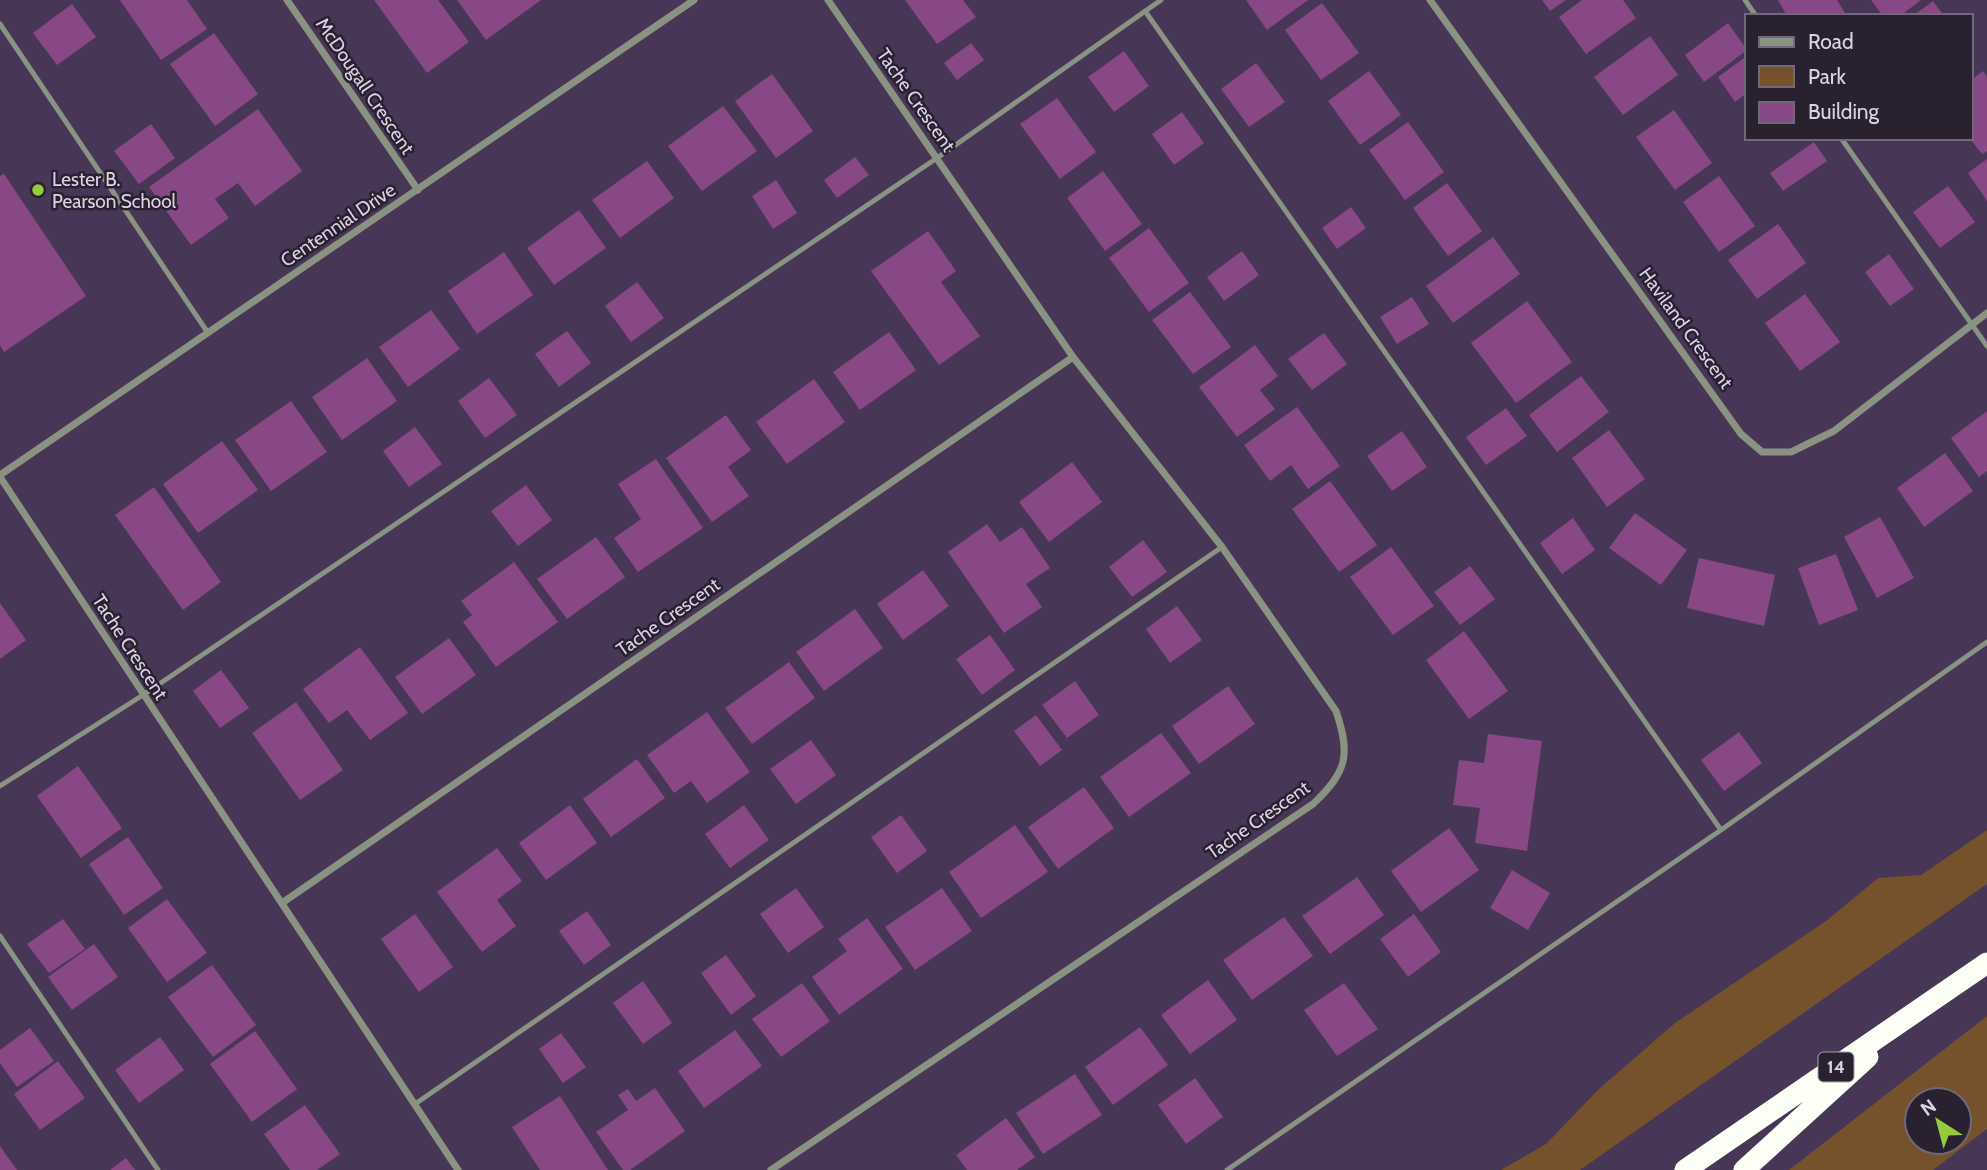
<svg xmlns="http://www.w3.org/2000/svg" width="1987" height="1170" font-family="Cabin,sans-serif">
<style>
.green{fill:#75522b;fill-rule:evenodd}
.building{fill:#884886}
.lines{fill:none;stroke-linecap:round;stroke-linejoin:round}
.lane{stroke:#8a9281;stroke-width:5}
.street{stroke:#8a9281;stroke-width:7}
.highway{stroke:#fbfff6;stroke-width:21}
.poi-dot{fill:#95cc3b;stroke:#292130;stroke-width:2.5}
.labels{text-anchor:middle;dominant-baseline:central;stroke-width:5;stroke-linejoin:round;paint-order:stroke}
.shield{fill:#292130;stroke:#a79eb0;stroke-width:2}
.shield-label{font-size:18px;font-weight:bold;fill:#ddd3e7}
.street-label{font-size:19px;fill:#ddd3e7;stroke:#292130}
.poi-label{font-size:19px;fill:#ddd3e7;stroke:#292130;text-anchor:start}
</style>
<rect width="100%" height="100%" fill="#473656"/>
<path class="green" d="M1987,830V884L1580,1170H1501L1546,1144L1599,1089L1675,1023L1826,921L1878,878L1921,875Z
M1987,1016V1129L1933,1170H1789ZM1917,1100H1959V1142H1917Z"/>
<path class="building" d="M120,0H187L207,29L161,60Z
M374,0H438L469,42L427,73Z
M457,0H541L486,40Z
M905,0H963L976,17L937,44Z
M1246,0H1308L1267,30Z
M1542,0H1566L1550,11Z
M1582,0H1623L1636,18L1586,54L1559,17Z
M1778,0H1837L1845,13L1787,16Z
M1871,0H1921L1900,16H1883Z
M1933,1L1944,16H1913Z
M1322,3L1359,53L1321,80L1285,30Z
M72,4L96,37L57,65L33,33Z
M1728,23L1747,50L1704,82L1685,55Z
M214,33L258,94L215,126L170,64Z
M1650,36L1678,75L1623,115L1594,77Z
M971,43L984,60L957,80L944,63Z
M1124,51L1149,86L1114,112L1088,77Z
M1747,56V93L1735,102L1718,77Z
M1256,63L1285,102L1249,127L1221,89Z
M1369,71L1401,115L1360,145L1328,101Z
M1983,71L1987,77V151L1982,154L1971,140V80Z
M772,74L813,131L776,158L735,101Z
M1057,98L1096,152L1060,179L1020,124Z
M723,106L757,151L702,191L668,146Z
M258,109L302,171L255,206L238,183L215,199L229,218L191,245L149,187Z
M1674,110L1712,163L1675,190L1636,137Z
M1182,112L1204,143L1174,165L1152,134Z
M1408,122L1444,172L1405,200L1369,150Z
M151,124L175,158L139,184L114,151Z
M1814,142L1827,161L1783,191L1770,173Z
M855,157L869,175L837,198L824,180Z
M1987,159V201L1968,173Z
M647,161L674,198L620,238L592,200Z
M1103,171L1142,224L1105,251L1067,198Z
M4,174L86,296L4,352L0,345V176Z
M1719,176L1755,226L1719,252L1683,202Z
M776,180L797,213L773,229L752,196Z
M1447,183L1482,231L1448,256L1413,208Z
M1948,186L1975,222L1940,248L1913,212Z
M1351,207L1366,228L1337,249L1322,228Z
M579,210L606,248L554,285L527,248Z
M1778,224L1806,263L1757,299L1728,260Z
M1149,228L1189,283L1149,312L1109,258Z
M928,231L956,271L941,282L980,336L939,365L871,271Z
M1493,237L1520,274L1453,323L1426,286Z
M1242,251L1259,275L1224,301L1207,277Z
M504,252L533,295L477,334L448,291Z
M1889,254L1914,289L1890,306L1865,272Z
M637,282L664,318L631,342L605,306Z
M1190,292L1231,347L1193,374L1152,320Z
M1805,294L1840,342L1800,371L1765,323Z
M1412,297L1429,324L1397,344L1380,317Z
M1527,301L1572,362L1516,403L1471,343Z
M431,310L460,349L408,387L379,347Z
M567,331L591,363L559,387L535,354Z
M889,332L916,370L860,410L833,372Z
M1324,333L1347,364L1312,390L1288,359Z
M1255,345L1278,376L1260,390L1275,409L1237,437L1199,387Z
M367,358L397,401L342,440L312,397Z
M1581,376L1609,412L1557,452L1529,415Z
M489,378L517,415L485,438L458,401Z
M814,379L845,422L787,464L756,422Z
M291,401L327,452L271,491L235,440Z
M1297,407L1340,466L1308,489L1291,465L1270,481L1244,445Z
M1506,408L1527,436L1486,465L1466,437Z
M1987,411V471L1979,477L1951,438Z
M726,415L751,450L728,467L749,496L712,522L666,458Z
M415,427L442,464L409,487L383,451Z
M1609,430L1645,479L1607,507L1572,458Z
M1402,431L1427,467L1392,491L1367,456Z
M222,441L258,490L198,533L163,484Z
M1945,453L1973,491L1924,527L1897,488Z
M656,459L703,528L638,572L614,538L641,519L618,484Z
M1072,462L1102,502L1049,542L1019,502Z
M1330,481L1377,545L1339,572L1292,509Z
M526,485L552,520L518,546L491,511Z
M154,487L221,582L183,610L115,515Z
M1635,513L1687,550L1661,585L1609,548Z
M1880,517L1914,578L1877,598L1844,537Z
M1573,518L1595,550L1562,574L1540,543Z
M987,524L1000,542L1022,527L1050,568L1026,584L1042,607L1004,633L948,552Z
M596,537L625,577L567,619L537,579Z
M1143,540L1167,572L1132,597L1109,567Z
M1391,547L1434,606L1393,635L1350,577Z
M1836,554L1858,610L1819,625L1798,568Z
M1699,558L1775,575L1764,626L1687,608Z
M514,562L558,622L496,667L463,622L472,615L461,601Z
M1470,566L1495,599L1460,625L1434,592Z
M923,570L949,606L903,640L877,604Z
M0,603L26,640L0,659Z
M1177,606L1202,640L1170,663L1146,629Z
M855,609L883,648L824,691L796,652Z
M1464,631L1508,691L1469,719L1426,660Z
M990,635L1015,670L982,695L956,659Z
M449,638L476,675L422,714L395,677Z
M360,647L408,713L370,740L347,710L329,723L303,689Z
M789,662L815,698L752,744L725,708Z
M221,670L249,708L220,728L193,691Z
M1075,681L1099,715L1067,738L1042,705Z
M1228,686L1255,724L1199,764L1172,726Z
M296,702L343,770L300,800L252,733Z
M707,712L750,772L707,803L691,781L674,793L647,755Z
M1036,715L1062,750L1040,766L1014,731Z
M1739,732L1762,763L1724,791L1701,760Z
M1161,733L1191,773L1129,817L1100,777Z
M1488,734L1542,741L1527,851L1475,843L1480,808L1453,805L1459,760L1484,763Z
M811,740L836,775L796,804L770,769Z
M637,759L665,798L611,837L583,799Z
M78,766L122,828L81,858L37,796Z
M1084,787L1114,828L1058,869L1028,827Z
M570,805L597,843L546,880L519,843Z
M744,805L769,840L730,868L705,834Z
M901,815L927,851L897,873L871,837Z
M1015,825L1048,872L981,918L949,872Z
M1449,828L1479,870L1421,912L1391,871Z
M128,837L163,888L124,915L89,864Z
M497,848L522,881L497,900L516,926L482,952L437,892Z
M1512,870L1550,893L1528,930L1490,908Z
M1357,877L1384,915L1330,954L1302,916Z
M796,888L824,927L788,953L760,914Z
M942,888L972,931L915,970L885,927Z
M167,899L207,953L167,982L128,928Z
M587,911L611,945L584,965L559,931Z
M415,914L453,967L419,992L381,939Z
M1414,914L1441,952L1408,977L1380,939Z
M1284,917L1313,956L1252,1000L1223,960Z
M867,918L903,969L839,1015L812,977L847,951L838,939Z
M63,919L85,949L49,973L27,944Z
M94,944L118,977L72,1010L48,977Z
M726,955L756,996L731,1015L701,973Z
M212,965L256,1025L213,1057L168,997Z
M1208,980L1237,1020L1190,1054L1161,1015Z
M643,981L672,1023L643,1044L613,1003Z
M802,983L830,1021L781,1057L752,1019Z
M1344,983L1378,1029L1337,1056L1304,1010Z
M1140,1027L1168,1065L1113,1105L1085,1067Z
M30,1028L54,1061L17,1087L0,1063V1050Z
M735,1030L762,1066L704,1108L678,1071Z
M255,1031L297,1089L252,1122L210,1064Z
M561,1033L586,1067L563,1083L539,1049Z
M160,1037L184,1070L139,1103L115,1070Z
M58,1061L85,1098L40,1130L14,1094Z
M1075,1074L1102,1115L1043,1154L1016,1113Z
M1195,1078L1223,1117L1186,1144L1158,1105Z
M655,1088L685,1131L630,1170H623L596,1132L628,1110L618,1095L628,1089L636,1101Z
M560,1096L608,1170H540L512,1127Z
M305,1105L340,1154L317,1170H290L264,1134Z
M1006,1118L1035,1157L1017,1170H967L956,1155Z
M0,1146L17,1170H0Z
M126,1158L135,1170H110Z"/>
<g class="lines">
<path class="lane" d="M1745,0L1756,16
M1145,11L1721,830
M0,24L208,333
M1841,138L1987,346
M0,786L143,695L937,158L1161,0
M0,936L158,1170
M415,1104L1222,547
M1227,1170L1721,830L1987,642"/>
<path class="street" d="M287,0L418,190
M1430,0L1741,434L1762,452H1791L1834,431L1987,313
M0,475L694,0
M0,477L458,1170
M282,903L1073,357
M771,1170L1313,804C1347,772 1351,755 1336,711L1222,547L1073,357L828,0"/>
<path class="highway" d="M1685,1170L1987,963
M1744,1170L1868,1057"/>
</g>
<circle class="poi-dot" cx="38" cy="190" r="7"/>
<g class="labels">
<rect class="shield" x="1818.5" y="1052.5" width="35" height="29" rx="5"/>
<g class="shield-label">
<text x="1836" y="1067">14</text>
</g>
<g class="street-label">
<text transform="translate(365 86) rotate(56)">McDougall Crescent</text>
<text transform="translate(916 100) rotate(55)">Tache Crescent</text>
<text transform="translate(338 225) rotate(-34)">Centennial Drive</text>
<text transform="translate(1686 328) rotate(54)">Haviland Crescent</text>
<text transform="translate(668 617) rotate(-35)">Tache Crescent</text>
<text transform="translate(130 647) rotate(57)">Tache Crescent</text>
<text transform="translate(1258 820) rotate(-35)">Tache Crescent</text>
</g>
<g class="poi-label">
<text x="52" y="179">Lester B.<tspan x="52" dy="22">Pearson School</tspan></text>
</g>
</g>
<rect x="1745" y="14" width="228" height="126" fill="#292130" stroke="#716879" stroke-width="2"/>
<rect x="1759" y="37" width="35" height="10" fill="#8a9281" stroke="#716879" stroke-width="2"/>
<text x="1808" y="49" font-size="21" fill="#ddd3e7">Road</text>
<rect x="1759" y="66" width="35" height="21" fill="#75522b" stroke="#716879" stroke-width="2"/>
<text x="1808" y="84" font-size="21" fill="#ddd3e7">Park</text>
<rect x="1759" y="102" width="35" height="21" fill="#884886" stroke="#716879" stroke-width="2"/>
<text x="1808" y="119" font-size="21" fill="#ddd3e7">Building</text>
<g transform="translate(1938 1121) rotate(324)"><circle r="33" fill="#292130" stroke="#716879" stroke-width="2"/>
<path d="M0-5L12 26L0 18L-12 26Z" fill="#95cc3b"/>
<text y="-10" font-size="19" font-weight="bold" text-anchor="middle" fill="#ddd3e7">N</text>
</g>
</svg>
